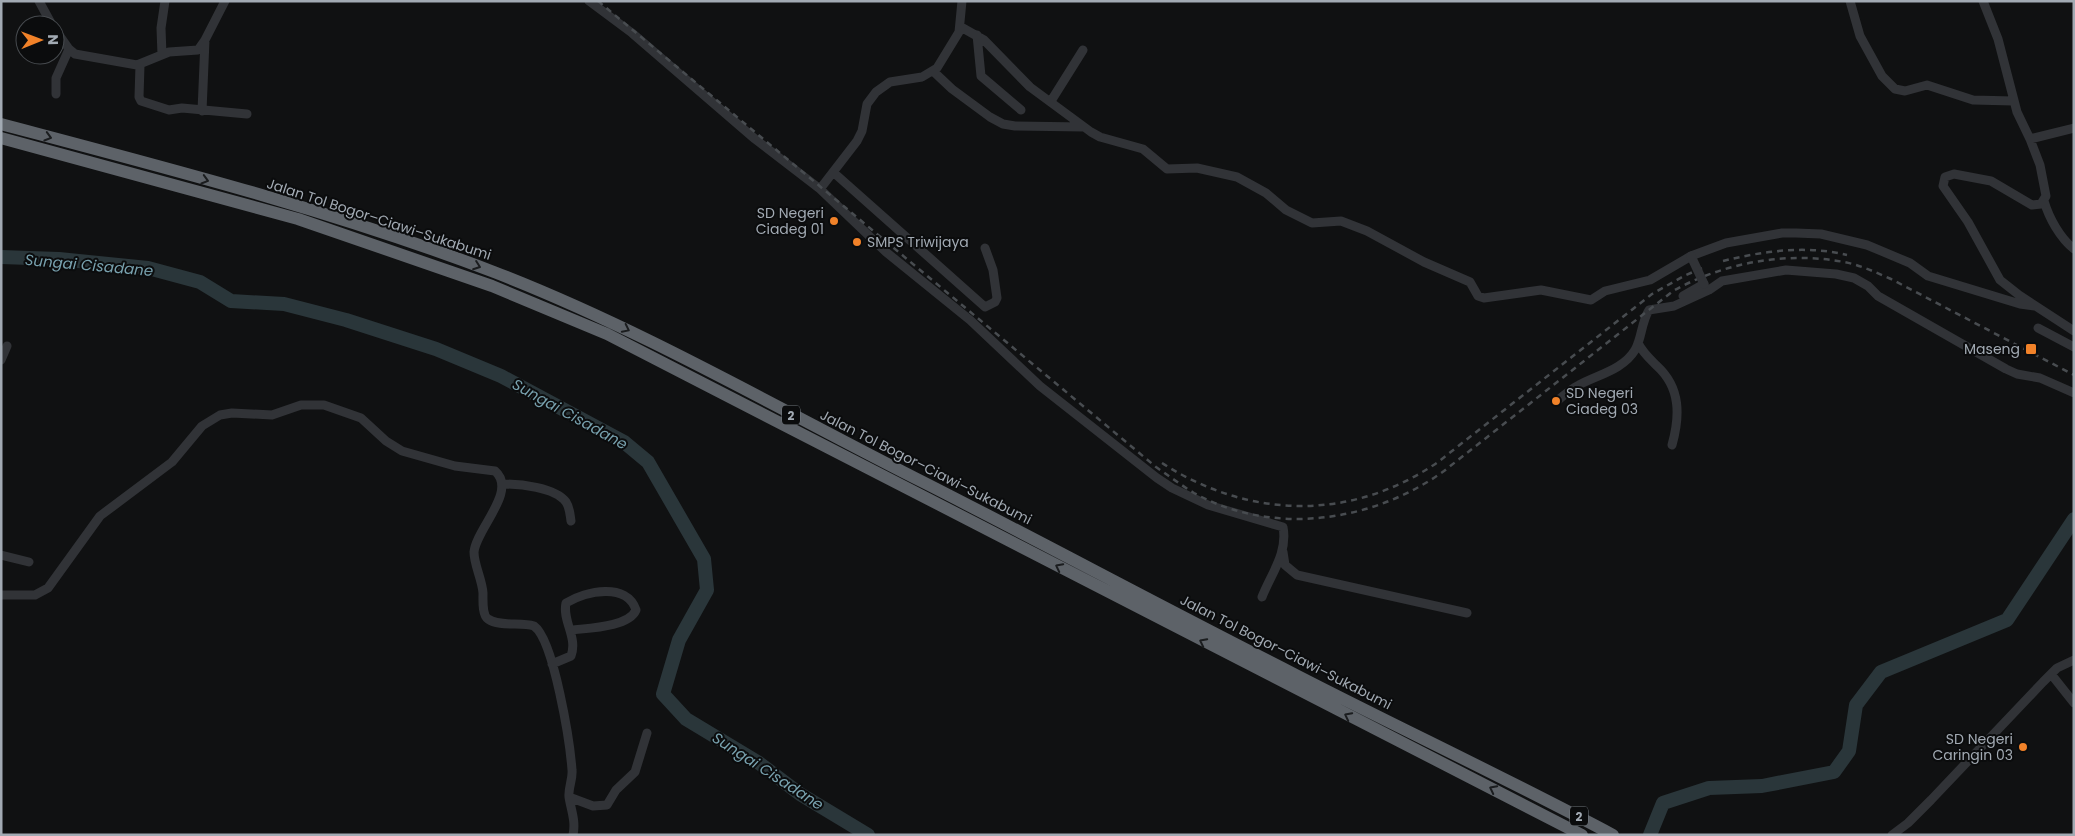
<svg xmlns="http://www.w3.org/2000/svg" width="2075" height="836" font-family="Poppins,sans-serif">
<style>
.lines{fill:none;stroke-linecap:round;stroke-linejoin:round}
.river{stroke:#2a363a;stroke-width:14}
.minor{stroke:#313337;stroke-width:9}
.highway{stroke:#5d6268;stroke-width:12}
.rail{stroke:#484c50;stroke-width:2.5;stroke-dasharray:6 5;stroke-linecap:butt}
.minor-bridge{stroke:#313337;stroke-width:9}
.oneway{stroke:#1b1d1f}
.poi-dot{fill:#f18229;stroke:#0b0c0d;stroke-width:2}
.labels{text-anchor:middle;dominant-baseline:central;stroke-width:4;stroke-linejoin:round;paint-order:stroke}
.shield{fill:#0b0c0d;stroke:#757b81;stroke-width:1}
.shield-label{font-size:12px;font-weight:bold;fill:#a2aab3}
.poi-label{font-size:14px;fill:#a2aab3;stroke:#0b0c0d;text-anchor:end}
.street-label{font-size:14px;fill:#a2aab3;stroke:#0b0c0d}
.water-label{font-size:15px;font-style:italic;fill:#78a1ae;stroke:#0b0c0d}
</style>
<rect width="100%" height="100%" fill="#101112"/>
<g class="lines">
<path class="river" d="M1,257L59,259L148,268L200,282L231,301L284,304L346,320L436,349L501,376L624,442L648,462L704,559L707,590L679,640L663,694L686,719L759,763L800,794L868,835
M1650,835L1663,803L1709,788L1762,786L1834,772L1849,751L1856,705L1881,672L2007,620L2074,519"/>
<path class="minor" d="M39,1L52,25
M589,1L632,33L755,139L820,189L857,141L862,131L867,104L876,92L890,82L922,77L937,68L959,32L962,1
M1850,1L1860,36L1882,76L1895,89L1905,91L1927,85L1973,100L2013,101
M1983,1L1998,39L2017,112L2030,139L2040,165L2046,196L2041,204L2032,205L1991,181L1954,174L1945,177L1943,186L1968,222L2000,280L2019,295L2074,331
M961,27L984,40L1030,87L1091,132L1100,137L1143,149L1167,169L1197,168L1237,177L1266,193L1286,210L1312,223L1341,221L1367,231L1424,262L1470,282L1478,296L1484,298L1541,290L1591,300L1605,291L1650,280L1691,256L1726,243L1782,233H1796L1821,234L1867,245L1910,263L1928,276L2020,304L2035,306
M55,29L69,49L75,54L137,65L169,52L198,50L205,40L225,1
M977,35L981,76L1021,110
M162,55L161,28L165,1
M140,65L139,97L141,101L169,110L182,108L247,114
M934,72L952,89L990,117L1003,124L1015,126L1084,127
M56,94V78L69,49
M1051,101L1083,50
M202,111L205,40
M2030,139L2074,128
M833,172L985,307L995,302L997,298L993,270L985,248
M820,189L886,252L970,320L1040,386L1157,478L1172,488L1208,505L1283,527C1288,553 1271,574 1262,597
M2044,201C2049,218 2060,238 2074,249
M1683,296L1704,284
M2038,328L2074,347
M1638,343C1643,353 1649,358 1657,366C1681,388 1680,416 1672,445
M1,360L7,346
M1557,401C1564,395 1571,389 1579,385C1597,375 1623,370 1635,350C1642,338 1641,323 1649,310L1674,306L1709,290L1722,281L1786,270L1836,274L1854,278L1868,286L1878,296L2006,369L2017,374L2040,378L2074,393
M502,484C519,484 555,487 566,502C570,508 570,515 571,521
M1283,552L1285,565L1297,575L1467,613
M1,555L29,562
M1,595H35L48,588L100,516L172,462L202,426L220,415L232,413L272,415L301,405H324L361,418L386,441L402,451L455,466L495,471C518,491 476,529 474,552C474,565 482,579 483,593C483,600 482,615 488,619C499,627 521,622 534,626C554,640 570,743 572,770C573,779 568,788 569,797C571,810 576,821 573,835
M552,664L571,656C578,637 562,621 566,603C586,591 627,582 636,610C629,627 588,628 572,630
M2051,674L2074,703
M569,797L593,806L607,805L616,790L635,772L647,733
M1892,835L1908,823L1931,800L2043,682L2057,668L2074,660"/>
<path class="highway" d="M1,124C167,168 335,211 494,272C644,330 782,411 925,483C1049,546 1171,612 1296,675C1401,729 1508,779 1613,835
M1,138L298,219L492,286L607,334L1582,835"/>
<path class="rail" d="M598,1L1156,467C1169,476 1181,485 1194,493C1273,537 1373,522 1444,471L1673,291C1723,263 1786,251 1844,262C1860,265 1875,272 1891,279L2074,375
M1723,261C1763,251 1806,245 1847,255
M1162,463C1249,519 1351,522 1438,462L1652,294L1684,276L1702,268"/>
<path class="minor-bridge" d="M1691,256L1704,284"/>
</g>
<defs><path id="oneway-chevron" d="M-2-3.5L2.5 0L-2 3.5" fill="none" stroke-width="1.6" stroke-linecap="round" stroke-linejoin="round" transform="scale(1.25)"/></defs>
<g class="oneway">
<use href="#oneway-chevron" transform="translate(48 137) rotate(16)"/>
<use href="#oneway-chevron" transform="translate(205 180) rotate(16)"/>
<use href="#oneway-chevron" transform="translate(477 266) rotate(20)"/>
<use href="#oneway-chevron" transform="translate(626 329) rotate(26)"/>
<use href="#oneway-chevron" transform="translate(1059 567) rotate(-153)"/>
<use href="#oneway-chevron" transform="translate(1203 642) rotate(-153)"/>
<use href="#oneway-chevron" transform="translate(1348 716) rotate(-153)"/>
<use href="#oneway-chevron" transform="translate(1493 789) rotate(-153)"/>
</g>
<g class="poi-dot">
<circle cx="834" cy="221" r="5"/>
<circle cx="857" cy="242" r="5"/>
<rect x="2025" y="343" width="12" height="12" rx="2.5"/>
<circle cx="1556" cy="401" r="5"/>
<circle cx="2023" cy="747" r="5"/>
</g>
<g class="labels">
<g class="shield">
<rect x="782" y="405.5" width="18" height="19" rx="4"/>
<rect x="1570" y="806.5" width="18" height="19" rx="4"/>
</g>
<g class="shield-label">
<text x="791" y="415">2</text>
<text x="1579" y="816">2</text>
</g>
<g class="poi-label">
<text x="824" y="213">SD Negeri<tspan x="824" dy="16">Ciadeg 01</tspan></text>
<text x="867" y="242" text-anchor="start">SMPS Triwijaya</text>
<text x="2020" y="349">Maseng</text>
<text x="1566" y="393" text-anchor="start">SD Negeri<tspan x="1566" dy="16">Ciadeg 03</tspan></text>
<text x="2013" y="739">SD Negeri<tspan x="2013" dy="16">Caringin 03</tspan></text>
</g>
<g class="street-label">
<text transform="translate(379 219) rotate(18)">Jalan Tol Bogor–Ciawi–Sukabumi</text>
<text transform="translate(926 467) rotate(27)">Jalan Tol Bogor–Ciawi–Sukabumi</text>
<text transform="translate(1286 652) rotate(27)">Jalan Tol Bogor–Ciawi–Sukabumi</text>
</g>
<g class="water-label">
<text transform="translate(89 265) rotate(5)">Sungai Cisadane</text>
<text transform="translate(570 414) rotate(29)">Sungai Cisadane</text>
<text transform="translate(768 771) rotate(33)">Sungai Cisadane</text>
</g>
</g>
<rect width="2075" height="836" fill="none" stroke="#a2aab3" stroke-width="5"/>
<g transform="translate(40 40) rotate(89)"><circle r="24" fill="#0b0c0d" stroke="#474b4f"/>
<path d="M0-4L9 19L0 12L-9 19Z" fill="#f18229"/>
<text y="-8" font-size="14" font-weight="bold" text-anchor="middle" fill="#a2aab3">N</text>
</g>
</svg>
